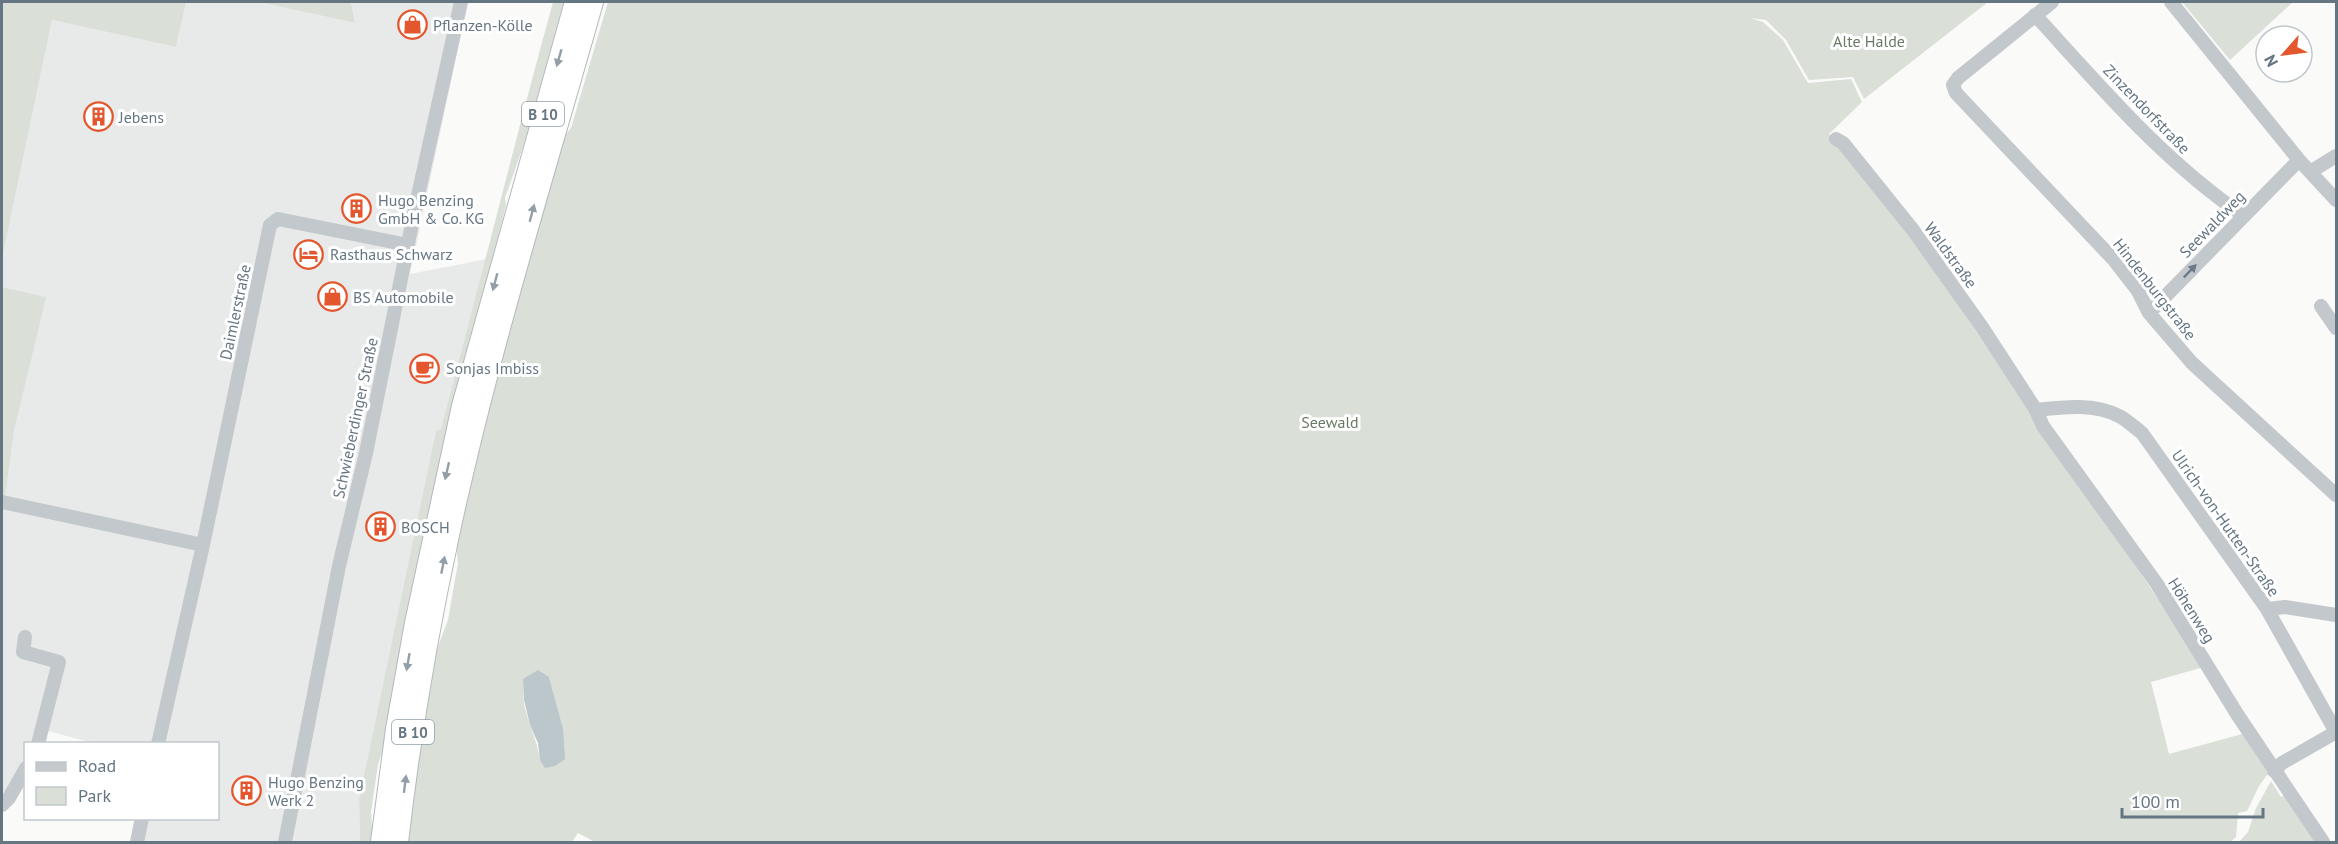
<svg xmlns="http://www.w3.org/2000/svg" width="2338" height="844" font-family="'PT Sans',sans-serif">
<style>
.built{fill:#e8e9e9}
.green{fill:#dadfd7;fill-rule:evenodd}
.water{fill:#bbc7cb}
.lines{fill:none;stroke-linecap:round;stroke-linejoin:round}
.highway-casing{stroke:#b4b9bd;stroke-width:22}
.minor{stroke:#c3c8cc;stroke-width:14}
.highway{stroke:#fff;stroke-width:20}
.oneway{fill:#939fa8}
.oneway2{fill:#6a7a87}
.labels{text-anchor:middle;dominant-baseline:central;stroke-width:6;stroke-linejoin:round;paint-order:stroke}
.shield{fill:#fff;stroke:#939fa8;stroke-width:1.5}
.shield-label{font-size:15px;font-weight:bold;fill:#657683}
.poi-label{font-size:16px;fill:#657683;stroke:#fff;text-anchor:start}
.park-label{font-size:16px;fill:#687a64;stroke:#fff}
.street-label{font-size:16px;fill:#657683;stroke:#fff}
</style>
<rect width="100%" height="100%" fill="#fafaf8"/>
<path class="built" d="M186,2H259L355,23L351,2H468L410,274L487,259L441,430L436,432L359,799L360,842H137L142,819L218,818V744L93,743L44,730L38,743L26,744L25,768L2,802V521L14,431L45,297L2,287V259L52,20L176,47Z"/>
<path class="green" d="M2,2H186L176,47L52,20L2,259Z
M259,2H351L355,23Z
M553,2H564L525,141L505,198L506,205L448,437L392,725L378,764L371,812L373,842H360L359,799L436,431L441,429C479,287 514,144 553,2Z
M608,2H1988L1864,99L1853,77L1809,80L1786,40L1766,20L1750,18L1763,22L1783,40L1808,83L1851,79L1862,102L1829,134L1909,232L2204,667L2151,682L2169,754L2246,733L2270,771L2259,786L2247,811L2238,813L2236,837L2230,842H595L578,833L572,842H405L431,665L448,620L458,563L456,544L487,409L560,142L571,128ZM549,677L563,728L540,760C537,740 528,723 524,704C523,696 524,687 523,679Z
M2182,2H2293L2230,60Z
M2,287L46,297L14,431L2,521Z
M2271,781L2281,797L2286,795L2318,842H2239L2248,832L2256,808Z"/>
<path class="water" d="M538,670L549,677L563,728L565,759L555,766L545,768L540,760L538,743L530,725L524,700L523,679Z"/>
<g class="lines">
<defs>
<path id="highway" d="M381,842L396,729L415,623L462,406L575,2
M398,842C410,739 427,636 449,535C488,354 543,179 593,2"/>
</defs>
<use href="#highway" class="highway-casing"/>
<path class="minor" d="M2052,2L1958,78L1953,85L1956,93L2114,260L2138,291L2149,313L2192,363L2336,495
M2171,2L2299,160L2336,200
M2035,15C2101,87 2163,161 2244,216
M1836,139L1843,143L1913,230L1982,327L2036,410L2043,426L2157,584L2237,714L2323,842
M2310,172L2336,156
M2321,306L2336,328
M2149,313L2299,160
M2036,410C2063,407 2094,403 2119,416C2127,420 2134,427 2142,433L2267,609L2336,732
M2,502L203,545
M2267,609L2285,607L2336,615
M25,637L23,652L59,662L38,744
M158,744L203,545L270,225L278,219L408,245
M2274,771L2282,763L2336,732
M2,805L9,798L26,768
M137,842L142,818
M285,842L339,566L366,453L415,209L461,2"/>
<use href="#highway" class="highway"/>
</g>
<defs><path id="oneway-solid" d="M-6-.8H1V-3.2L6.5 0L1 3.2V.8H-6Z" transform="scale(1.5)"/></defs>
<g class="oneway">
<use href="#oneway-solid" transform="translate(559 58) rotate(106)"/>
<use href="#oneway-solid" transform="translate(532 213) rotate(-75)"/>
<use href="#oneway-solid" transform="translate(495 282) rotate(105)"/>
<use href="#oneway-solid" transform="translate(447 471) rotate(103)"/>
<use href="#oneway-solid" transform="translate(443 565) rotate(-79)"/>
<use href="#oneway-solid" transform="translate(408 662) rotate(100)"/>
<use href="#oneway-solid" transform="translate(405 784) rotate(-83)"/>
</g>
<use class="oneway2" href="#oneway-solid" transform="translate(2190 271) rotate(-46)"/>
<defs>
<symbol id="shop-ring" viewBox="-11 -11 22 22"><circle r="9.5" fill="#fff" stroke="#e4572e" stroke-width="1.5"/><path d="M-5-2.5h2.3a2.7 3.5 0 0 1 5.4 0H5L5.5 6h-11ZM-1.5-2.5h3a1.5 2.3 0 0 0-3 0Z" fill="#e4572e"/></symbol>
<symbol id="building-ring" viewBox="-11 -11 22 22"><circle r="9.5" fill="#fff" stroke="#e4572e" stroke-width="1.5"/><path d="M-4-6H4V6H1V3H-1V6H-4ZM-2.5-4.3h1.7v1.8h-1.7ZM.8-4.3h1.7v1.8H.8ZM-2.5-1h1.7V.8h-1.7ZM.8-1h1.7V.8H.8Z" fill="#e4572e"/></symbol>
<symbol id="hotel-ring" viewBox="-11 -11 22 22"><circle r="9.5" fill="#fff" stroke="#e4572e" stroke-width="1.5"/><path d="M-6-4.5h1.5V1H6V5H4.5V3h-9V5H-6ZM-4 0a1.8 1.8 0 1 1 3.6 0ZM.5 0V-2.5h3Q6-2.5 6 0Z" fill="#e4572e"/></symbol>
<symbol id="cafe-ring" viewBox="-11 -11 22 22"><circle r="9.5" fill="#fff" stroke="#e4572e" stroke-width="1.5"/><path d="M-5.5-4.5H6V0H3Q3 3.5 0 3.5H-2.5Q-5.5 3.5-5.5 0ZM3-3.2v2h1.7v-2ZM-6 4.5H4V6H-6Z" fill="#e4572e"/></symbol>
</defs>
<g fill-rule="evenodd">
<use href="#shop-ring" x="396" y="8" width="33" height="33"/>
<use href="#building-ring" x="82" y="100" width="33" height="33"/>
<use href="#building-ring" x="340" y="192" width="33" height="33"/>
<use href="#hotel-ring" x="292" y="238" width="33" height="33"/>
<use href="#shop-ring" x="316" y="280" width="33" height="33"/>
<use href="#cafe-ring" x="408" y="352" width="33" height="33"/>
<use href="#building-ring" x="364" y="510" width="33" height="33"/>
<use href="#building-ring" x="230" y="774" width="33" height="33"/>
</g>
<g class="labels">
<g class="shield">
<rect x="522" y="102" width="42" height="24" rx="4.5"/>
<rect x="392" y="720" width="42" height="24" rx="4.5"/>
</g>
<g class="shield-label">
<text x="543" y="114">B 10</text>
<text x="413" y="732">B 10</text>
</g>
<g class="poi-label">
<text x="433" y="25">Pflanzen-Kölle</text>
<text x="119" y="117">Jebens</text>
<text x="378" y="200">Hugo Benzing<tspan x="378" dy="18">GmbH &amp; Co. KG</tspan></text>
<text x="330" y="254">Rasthaus Schwarz</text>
<text x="353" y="297">BS Automobile</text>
<text x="446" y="368">Sonjas Imbiss</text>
<text x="401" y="527">BOSCH</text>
<text x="268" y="782">Hugo Benzing<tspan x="268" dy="18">Werk 2</tspan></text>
</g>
<g class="park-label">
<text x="1869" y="41">Alte Halde</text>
<text x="1330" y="422">Seewald</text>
</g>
<g class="street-label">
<text transform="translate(2147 109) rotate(46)">Zinzendorfstraße</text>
<text transform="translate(2212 224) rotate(-46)">Seewaldweg</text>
<text transform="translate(1951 255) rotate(54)">Waldstraße</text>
<text transform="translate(2155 289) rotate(52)">Hindenburgstraße</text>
<text transform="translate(235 312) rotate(-78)">Daimlerstraße</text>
<text transform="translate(355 418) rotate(-78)">Schwieberdinger Straße</text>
<text transform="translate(2226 523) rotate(55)">Ulrich-von-Hutten-Straße</text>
<text transform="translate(2192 610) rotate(58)">Höhenweg</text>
</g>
</g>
<rect width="2338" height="844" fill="none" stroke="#657683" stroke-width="6"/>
<rect x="24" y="742" width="195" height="78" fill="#ffffff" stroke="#c1c8cd" stroke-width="1.5"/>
<rect x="36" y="762" width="30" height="9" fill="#c3c8cc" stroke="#c1c8cd" stroke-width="1.5"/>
<text x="78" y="772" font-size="18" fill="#657683">Road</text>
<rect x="36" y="787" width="30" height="18" fill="#dadfd7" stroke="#c1c8cd" stroke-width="1.5"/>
<text x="78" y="802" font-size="18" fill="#657683">Park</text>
<g transform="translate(2284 54) rotate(242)"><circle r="28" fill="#ffffff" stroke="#c1c8cd" stroke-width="1.5"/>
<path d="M0-4.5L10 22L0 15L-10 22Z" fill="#e4572e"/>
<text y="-9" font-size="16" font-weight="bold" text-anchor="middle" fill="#657683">N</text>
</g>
<path d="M2122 808v9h141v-9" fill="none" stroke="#657683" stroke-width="3"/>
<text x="2131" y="808" font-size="18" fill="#657683" stroke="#ffffff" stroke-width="4.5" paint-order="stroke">100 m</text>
</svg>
